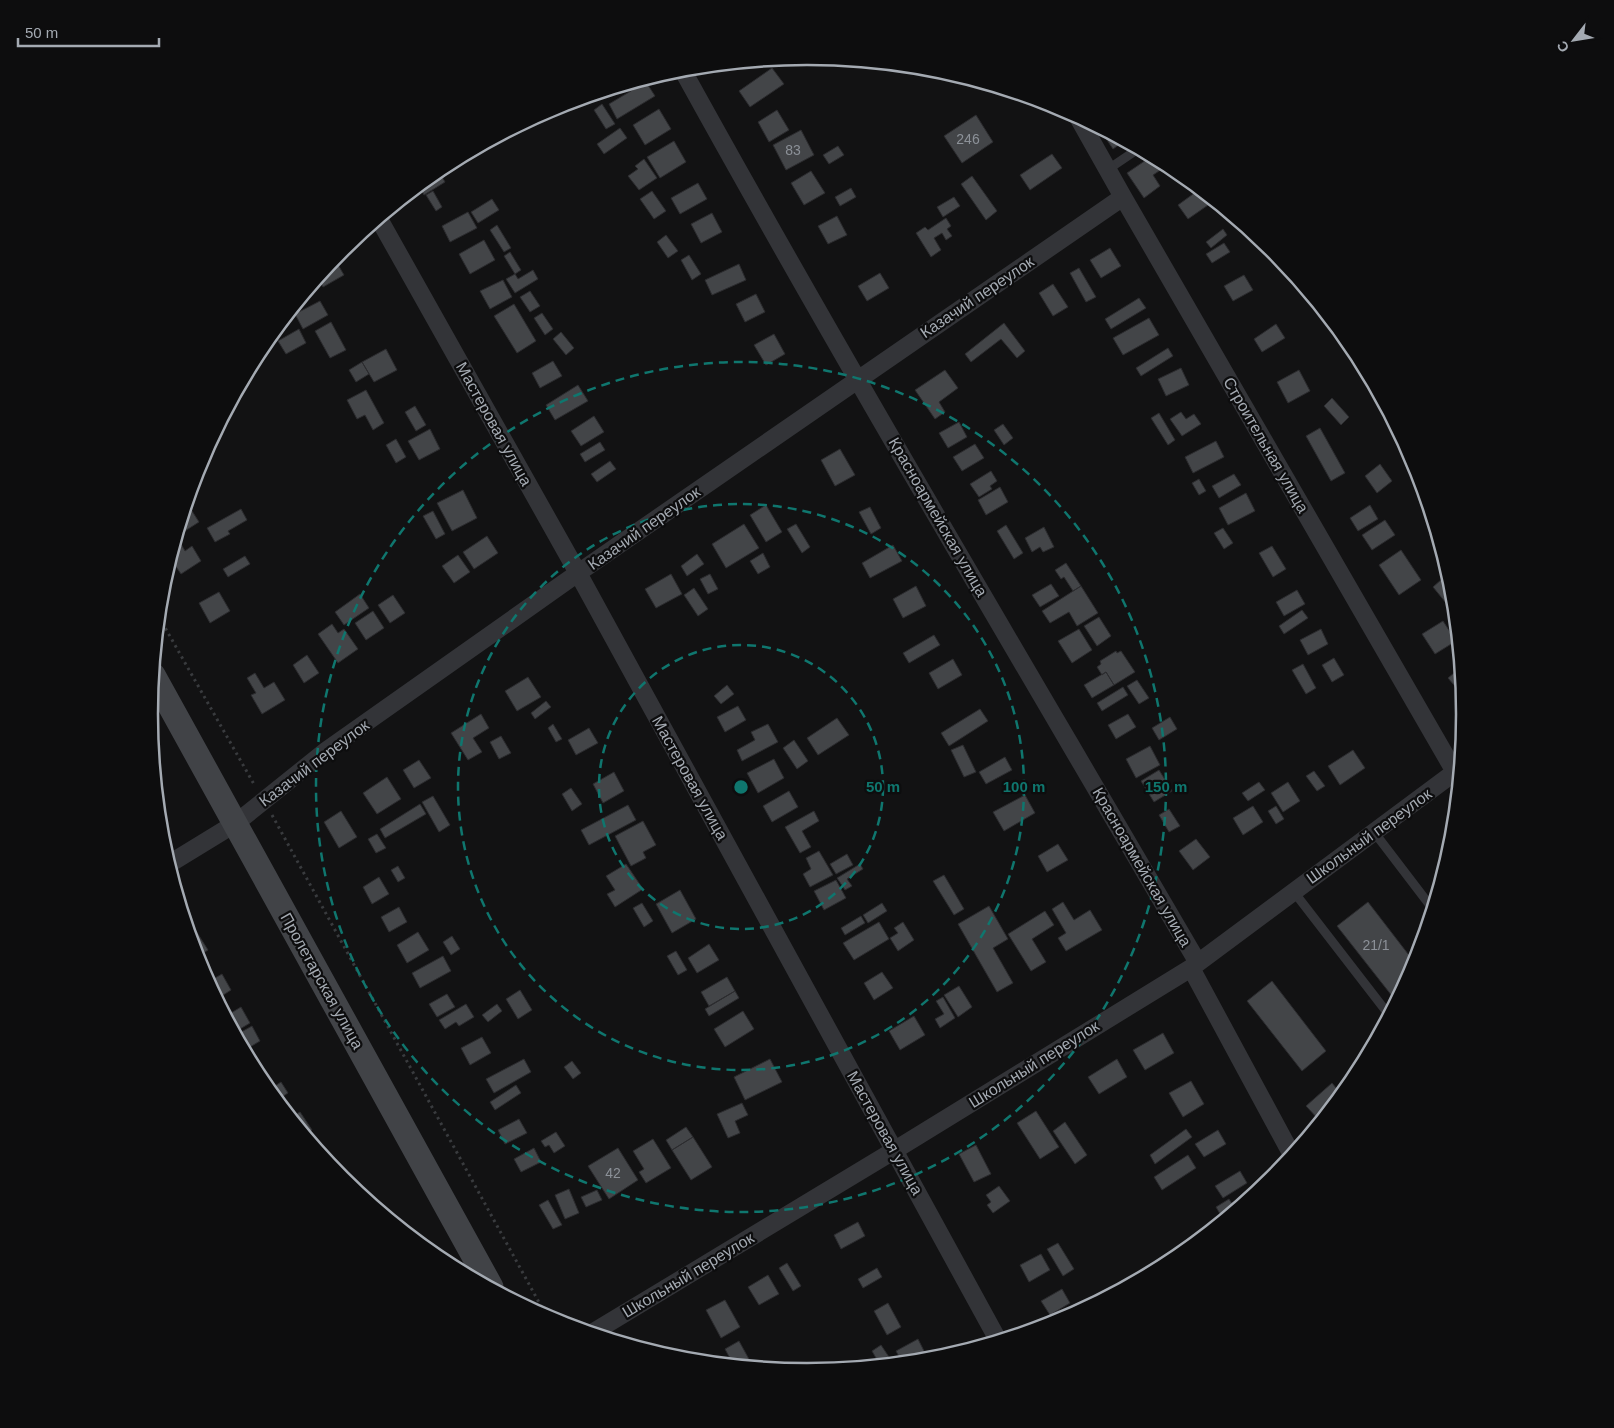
<svg xmlns="http://www.w3.org/2000/svg" width="1614" height="1428" font-family="Helvetica,sans-serif">
<style>
.building{fill:#434548;stroke:#2c2c2f}
.lines{fill:none;stroke-linecap:round;stroke-linejoin:round}
.path{stroke:#393b3e;stroke-width:3;stroke-dasharray:2.5 4;stroke-linecap:butt}
.lane{stroke:#333438;stroke-width:9}
.street{stroke:#333438;stroke-width:18}
.secondary{stroke:#414347;stroke-width:25}
.ring{fill:none;stroke:#0f766e;stroke-width:2.5;stroke-dasharray:9 6}
.labels{text-anchor:middle;dominant-baseline:central;stroke-width:4.5;stroke-linejoin:round;paint-order:stroke}
.number-label{font-size:14px;fill:#8c9198}
.street-label{font-size:16px;fill:#a4aab2;stroke:#0d0d0e}
.rim{fill:none;stroke:#a4aab2;stroke-width:2.5}
.centre{fill:#0f766e;stroke:#0d0d0e;stroke-width:2.5}
.ring-label{font-size:15px;text-anchor:middle;font-weight:bold;fill:#0f766e;stroke:#0d0d0e;stroke-width:4.5;stroke-linejoin:round;paint-order:stroke}
</style>
<rect width="100%" height="100%" fill="#121213"/>
<path class="building" d="M772,68L784,84L750,107L739,91Z
M646,82L655,96L617,119L609,104Z
M602,104L615,124L606,129L594,110Z
M659,109L671,129L645,145L633,125Z
M777,110L789,130L769,142L758,122Z
M976,115L993,142L962,163L944,136Z
M620,128L627,138L604,154L597,144Z
M801,130L814,155L786,170L773,145Z
M1110,134L1124,141L1113,149L1105,137Z
M674,141L686,162L660,178L647,157Z
M838,146L844,155L829,164L823,155Z
M1052,154L1062,168L1030,190L1020,175Z
M1152,156L1168,165L1153,175L1160,186L1144,198L1127,173Z
M644,159L657,178L639,190L628,176L638,169L635,166Z
M438,170L445,182L424,195L419,186Z
M811,171L825,193L804,205L791,183Z
M972,176L997,211L986,220L961,184Z
M698,183L707,199L680,214L671,198Z
M851,188L856,197L840,206L835,197Z
M1200,189L1211,203L1188,219L1178,205Z
M433,191L442,207L436,211L426,195Z
M652,191L666,211L654,219L640,199Z
M954,197L960,206L943,217L937,207Z
M492,199L499,210L478,223L471,212Z
M468,212L477,228L450,242L442,226Z
M712,213L722,232L701,243L691,224Z
M837,216L847,235L828,244L818,226Z
M946,218L951,226L947,229L952,236L946,240L942,233L934,238L941,250L931,257L916,233L925,227L928,230Z
M497,225L511,248L504,252L490,230Z
M1223,229L1227,235L1211,248L1206,242Z
M666,235L678,251L668,258L657,242Z
M484,240L495,260L470,274L459,254Z
M1224,243L1230,252L1212,263L1206,254Z
M1110,248L1121,266L1101,278L1090,260Z
M510,252L521,270L515,274L504,256Z
M689,255L701,274L692,280L681,260Z
M334,258L344,275L323,287L318,278Z
M739,264L746,280L712,295L705,280Z
M1079,268L1096,297L1086,302L1070,273Z
M533,270L538,279L515,293L506,279L515,274L518,279Z
M880,273L889,288L867,301L858,286Z
M1244,275L1253,290L1233,301L1224,286Z
M503,280L512,297L490,309L480,291Z
M1053,284L1068,307L1053,316L1039,293Z
M530,291L540,306L530,312L520,297Z
M756,294L765,312L745,322L736,304Z
M1139,298L1146,308L1111,329L1105,319Z
M320,301L328,315L303,329L295,314Z
M514,304L536,341L517,353L494,316Z
M542,313L553,329L545,335L534,318Z
M1149,318L1159,335L1123,355L1113,338Z
M331,322L346,350L330,358L315,331Z
M1004,323L1025,351L1017,358L1001,339L971,362L965,354Z
M1276,324L1285,338L1262,352L1254,339Z
M299,329L306,343L286,354L278,341Z
M561,332L574,348L566,355L553,339Z
M774,334L785,354L766,365L754,345Z
M1168,348L1173,356L1141,376L1136,368Z
M386,349L397,370L374,382L362,362Z
M553,361L562,376L540,388L532,373Z
M362,362L369,374L356,382L349,370Z
M1181,368L1189,385L1166,396L1158,379Z
M945,370L958,388L939,402L945,412L935,419L915,390Z
M1299,370L1310,391L1288,403L1277,382Z
M578,385L588,401L555,420L546,405Z
M366,390L384,423L373,430L365,415L357,419L347,400Z
M1332,398L1349,417L1341,425L1324,406Z
M415,406L426,425L416,431L405,412Z
M1181,412L1186,419L1194,414L1201,424L1182,436L1170,419Z
M1159,413L1175,440L1168,445L1151,418Z
M594,416L604,432L581,446L571,431Z
M959,422L967,437L948,448L939,433Z
M1003,424L1013,438L1004,445L994,430Z
M1320,428L1345,473L1331,481L1306,436Z
M430,429L440,449L419,460L408,441Z
M396,439L406,457L396,463L386,445Z
M1216,441L1224,457L1193,473L1185,457Z
M600,442L605,450L585,462L580,454Z
M975,444L984,458L962,471L953,457Z
M840,449L855,475L835,486L821,460Z
M610,461L616,469L597,482L591,474Z
M1380,464L1392,481L1377,493L1365,476Z
M991,471L997,481L990,486L992,489L979,497L970,484Z
M1234,474L1241,485L1219,498L1212,486Z
M1199,479L1206,491L1199,495L1192,483Z
M1000,487L1008,502L986,515L978,500Z
M463,490L477,518L452,531L437,503Z
M1246,493L1255,511L1228,525L1219,508Z
M766,505L782,532L766,542L750,515Z
M1370,505L1378,519L1358,531L1350,518Z
M870,507L881,528L871,534L859,512Z
M241,509L247,520L228,531L230,534L215,542L207,528Z
M192,511L199,522L177,536L183,516Z
M433,511L445,534L436,539L423,516Z
M1385,520L1395,535L1372,550L1362,535Z
M744,524L759,548L726,568L712,544Z
M796,524L810,547L802,553L787,529Z
M1006,525L1023,553L1014,559L997,531Z
M1044,527L1054,547L1043,552L1040,547L1032,552L1025,538Z
M1223,528L1233,543L1224,549L1214,533Z
M487,536L498,553L474,569L463,552Z
M177,537L185,551L192,546L201,561L181,574L170,558Z
M893,545L902,561L870,578L862,563Z
M1272,546L1286,569L1273,577L1259,553Z
M1401,550L1421,580L1399,595L1379,565Z
M763,553L770,567L758,574L750,561Z
M697,554L704,564L687,576L681,566Z
M458,555L470,572L454,583L442,566Z
M245,556L250,564L228,577L223,569Z
M1066,563L1081,586L1073,591L1064,577L1061,579L1055,570Z
M671,574L682,594L656,608L645,589Z
M710,574L718,589L708,594L700,579Z
M1442,579L1453,592L1455,614L1433,587Z
M1051,584L1059,596L1040,607L1032,595Z
M916,586L926,606L903,618L893,599Z
M1081,586L1098,613L1077,626L1069,612L1050,623L1042,611Z
M694,588L708,609L698,616L684,595Z
M1297,590L1305,604L1284,616L1276,602Z
M219,592L230,611L210,623L199,603Z
M360,594L369,608L344,625L335,612Z
M393,595L405,613L390,623L378,605Z
M1302,610L1308,618L1284,634L1279,626Z
M373,611L384,628L366,640L355,623Z
M1099,617L1111,636L1097,646L1084,626Z
M1443,621L1456,641L1435,654L1422,634Z
M332,624L338,633L344,629L358,649L338,663L318,634Z
M1079,629L1092,650L1072,663L1058,641Z
M1321,629L1328,644L1308,655L1300,640Z
M934,635L940,645L909,663L903,653Z
M1116,651L1117,653L1121,651L1135,672L1114,685L1106,672L1102,675L1097,667L1101,664L1100,661Z
M307,655L319,673L304,683L293,665Z
M1334,658L1344,675L1332,682L1322,665Z
M953,659L962,675L938,689L929,673Z
M1303,664L1316,688L1306,694L1292,670Z
M1460,668L1462,689L1459,691L1448,678Z
M1106,672L1114,685L1092,698L1084,685Z
M255,673L264,688L274,682L285,700L262,714L251,695L256,693L247,678Z
M528,677L541,697L517,711L505,691Z
M1137,680L1149,698L1139,704L1127,686Z
M727,685L734,694L721,704L714,696Z
M1123,687L1128,695L1102,711L1097,703Z
M546,701L551,707L535,719L531,713Z
M738,706L746,720L725,732L717,717Z
M980,709L988,721L949,746L941,733Z
M481,714L489,728L473,738L482,752L468,760L451,733Z
M1128,714L1136,727L1116,739L1108,725Z
M1170,717L1177,729L1159,740L1152,728Z
M837,718L849,735L818,755L807,738Z
M553,724L562,739L556,742L548,728Z
M768,724L778,742L742,761L737,750L755,740L751,732Z
M589,728L598,743L576,755L568,740Z
M501,736L511,753L499,759L490,742Z
M794,740L808,761L797,769L783,748Z
M963,745L976,772L964,777L951,750Z
M1150,746L1160,765L1136,778L1126,759Z
M1353,750L1365,768L1340,785L1328,766Z
M1005,757L1012,770L986,784L979,772Z
M774,759L784,778L758,793L747,773Z
M419,760L431,778L414,788L403,770Z
M1159,770L1172,791L1154,802L1141,781Z
M1314,771L1325,786L1317,791L1306,776Z
M614,772L624,791L603,803L593,784Z
M387,777L401,799L377,814L363,793Z
M1259,782L1265,790L1248,801L1242,793Z
M1288,782L1300,801L1283,812L1271,793Z
M571,788L582,804L572,811L562,794Z
M789,791L798,807L772,822L763,806Z
M1025,795L1035,813L1004,831L993,812Z
M433,796L450,825L439,832L422,802Z
M420,804L426,814L385,838L380,829Z
M628,805L636,820L589,845L581,830Z
M1253,806L1263,822L1243,835L1233,818Z
M1276,806L1284,819L1276,824L1268,811Z
M1169,809L1180,826L1169,832L1159,815Z
M341,811L357,837L339,848L324,822Z
M814,811L819,821L802,831L811,847L800,853L785,827Z
M643,821L656,845L643,852L646,858L631,866L615,836Z
M377,834L386,848L376,853L368,839Z
M1196,839L1210,857L1193,870L1179,851Z
M1058,844L1068,860L1047,872L1038,856Z
M819,851L833,875L810,887L803,874L811,869L806,858Z
M847,854L853,865L836,874L830,864Z
M626,864L643,889L615,907L607,894L615,890L606,876Z
M860,864L863,869L847,879L852,886L845,890L837,878Z
M398,866L405,878L398,882L391,870Z
M944,875L964,909L954,915L933,881Z
M379,877L389,894L372,904L363,887Z
M836,880L846,898L824,910L814,891Z
M680,890L696,919L672,933L656,904Z
M1063,902L1074,920L1090,910L1102,930L1066,951L1058,938L1066,933L1052,909Z
M1368,902L1415,963L1396,1001L1337,926Z
M642,903L653,921L644,927L633,908Z
M882,903L887,911L868,923L863,915Z
M989,906L1008,939L993,948L1013,983L997,992L958,924Z
M399,907L407,922L389,932L381,917Z
M1045,911L1054,925L1032,939L1046,962L1031,971L1008,934Z
M861,916L865,923L845,935L841,928Z
M879,922L889,939L854,960L843,943Z
M903,922L914,940L898,951L890,938L898,933L894,928Z
M196,931L208,950L197,957L190,934Z
M418,932L429,950L407,963L397,945Z
M452,936L460,949L451,955L443,942Z
M709,944L719,960L697,973L688,958Z
M676,951L687,970L678,975L667,956Z
M443,956L451,971L420,988L412,973Z
M882,972L893,988L874,1000L864,983Z
M222,974L231,990L217,999L208,982Z
M727,977L735,991L709,1006L701,992Z
M1272,981L1326,1051L1302,1071L1247,1001Z
M959,986L972,1007L958,1017L944,995Z
M520,990L532,1010L518,1019L506,999Z
M735,991L739,998L709,1016L705,1009Z
M447,994L455,1007L437,1017L429,1004Z
M943,997L955,1018L940,1028L935,1019L944,1014L936,1001Z
M466,1004L474,1017L459,1026L456,1022L445,1029L439,1020Z
M497,1004L502,1011L488,1022L482,1015Z
M241,1007L250,1023L235,1032L226,1016Z
M743,1011L754,1029L725,1047L714,1029Z
M914,1016L925,1035L900,1050L889,1031Z
M252,1026L260,1041L245,1050L236,1035Z
M1163,1033L1174,1053L1145,1070L1133,1050Z
M482,1037L491,1053L470,1065L461,1048Z
M524,1059L531,1072L494,1093L486,1079Z
M770,1059L782,1082L745,1100L734,1077Z
M1117,1059L1127,1077L1099,1094L1088,1077Z
M572,1061L581,1073L573,1079L564,1067Z
M1191,1081L1204,1104L1183,1117L1169,1093Z
M281,1082L288,1093L277,1100L269,1090Z
M1332,1083L1342,1095L1320,1121L1306,1106Z
M516,1085L521,1093L495,1110L490,1102Z
M742,1103L748,1115L735,1121L740,1133L728,1138L717,1114Z
M1036,1111L1059,1147L1040,1159L1017,1123Z
M300,1112L312,1130L305,1134L291,1117Z
M519,1119L527,1133L505,1144L498,1130Z
M1065,1122L1087,1155L1075,1164L1053,1131Z
M686,1127L693,1137L672,1150L666,1140Z
M1186,1129L1192,1137L1155,1164L1150,1155Z
M1218,1130L1226,1144L1204,1157L1195,1144Z
M556,1132L565,1146L554,1153L549,1145L545,1147L541,1141Z
M693,1137L712,1167L691,1180L672,1150Z
M653,1139L671,1168L646,1183L639,1172L644,1169L633,1151Z
M976,1145L991,1174L974,1182L959,1154Z
M534,1148L541,1162L521,1172L514,1159Z
M618,1148L638,1180L609,1199L588,1166Z
M1188,1155L1196,1168L1162,1190L1154,1177Z
M1240,1171L1247,1183L1223,1198L1215,1186Z
M999,1186L1010,1201L993,1213L987,1205L991,1202L986,1195Z
M569,1189L579,1213L565,1219L555,1195Z
M597,1190L602,1200L586,1207L581,1197Z
M1229,1199L1234,1207L1230,1209L1232,1212L1223,1219L1216,1207Z
M548,1200L562,1225L553,1229L539,1205Z
M858,1222L865,1236L841,1249L834,1235Z
M1058,1243L1074,1269L1063,1276L1047,1249Z
M1041,1254L1050,1270L1029,1282L1020,1265Z
M787,1263L801,1286L793,1291L779,1268Z
M877,1268L882,1277L863,1288L858,1279Z
M768,1275L779,1294L759,1305L748,1287Z
M1062,1289L1070,1303L1050,1315L1041,1301Z
M725,1300L740,1327L721,1338L706,1310Z
M888,1303L901,1327L887,1335L874,1311Z
M1072,1308L1075,1313L1053,1323L1051,1320Z
M918,1339L928,1359L902,1362L896,1351Z
M739,1341L750,1361L742,1365L733,1364L725,1349Z
M881,1345L893,1363L880,1365L872,1351Z"/>
<g class="lines">
<path class="path" d="M159,617L255,786
M272,815L547,1317"/>
<path class="lane" d="M1107,170L1138,149
M1374,832L1432,908
M1294,892L1389,1015"/>
<path class="street" d="M682,69C848,370 1025,666 1198,963
M1078,117L1123,197L1455,772
M379,219L578,573L998,1340
M169,864L236,823L327,750L578,573L1123,197
M1191,968L1292,1155
M592,1333L895,1150L1191,968L1459,769"/>
<path class="secondary" d="M153,675L491,1287"/>
</g>
<g class="ring">
<circle cx="741" cy="787" r="142"/>
<circle cx="741" cy="787" r="283"/>
<circle cx="741" cy="787" r="425"/>
</g>
<g class="labels">
<g class="number-label">
<text x="968" y="139">246</text>
<text x="793" y="150">83</text>
<text x="1376" y="945">21/1</text>
<text x="613" y="1173">42</text>
</g>
<g class="street-label">
<text transform="translate(977 297) rotate(-34)">Казачий переулок</text>
<text transform="translate(494 424) rotate(61)">Мастеровая улица</text>
<text transform="translate(1266 445) rotate(60)">Строительная улица</text>
<text transform="translate(938 517) rotate(60)">Красноармейская улица</text>
<text transform="translate(644 528) rotate(-35)">Казачий переулок</text>
<text transform="translate(314 763) rotate(-37)">Казачий переулок</text>
<text transform="translate(690 778) rotate(61)">Мастеровая улица</text>
<text transform="translate(1369 836) rotate(-36)">Школьный переулок</text>
<text transform="translate(1142 867) rotate(60)">Красноармейская улица</text>
<text transform="translate(322 981) rotate(61)">Пролетарская улица</text>
<text transform="translate(1034 1064) rotate(-32)">Школьный переулок</text>
<text transform="translate(885 1133) rotate(61)">Мастеровая улица</text>
<text transform="translate(688 1275) rotate(-31)">Школьный переулок</text>
</g>
</g>
<path d="M0 0H1614V1428H0ZM158 714a649 649 0 1 1 1298 0a649 649 0 1 1-1298 0Z" fill="#0d0d0e" fill-rule="evenodd"/>
<path class="rim" d="M158 714a649 649 0 1 1 1298 0a649 649 0 1 1-1298 0Z"/>
<circle cx="741" cy="787" r="8" class="centre"/>
<g class="ring-label">
<text x="883" y="792">50 m</text>
<text x="1024" y="792">100 m</text>
<text x="1166" y="792">150 m</text>
</g>
<g transform="translate(1574 40) rotate(239)" stroke="#0d0d0e" stroke-width="4" paint-order="stroke">
<path d="M0-4L9 19L0 12L-9 19Z" fill="#a4aab2"/>
<text y="-8" font-size="14" font-weight="bold" text-anchor="middle" fill="#a4aab2">С</text>
</g>
<path d="M18 38v8h141v-8" fill="none" stroke="#a4aab2" stroke-width="2.5"/>
<text x="25" y="38" font-size="15" fill="#a4aab2" stroke="#0d0d0e" stroke-width="4" paint-order="stroke">50 m</text>
</svg>
